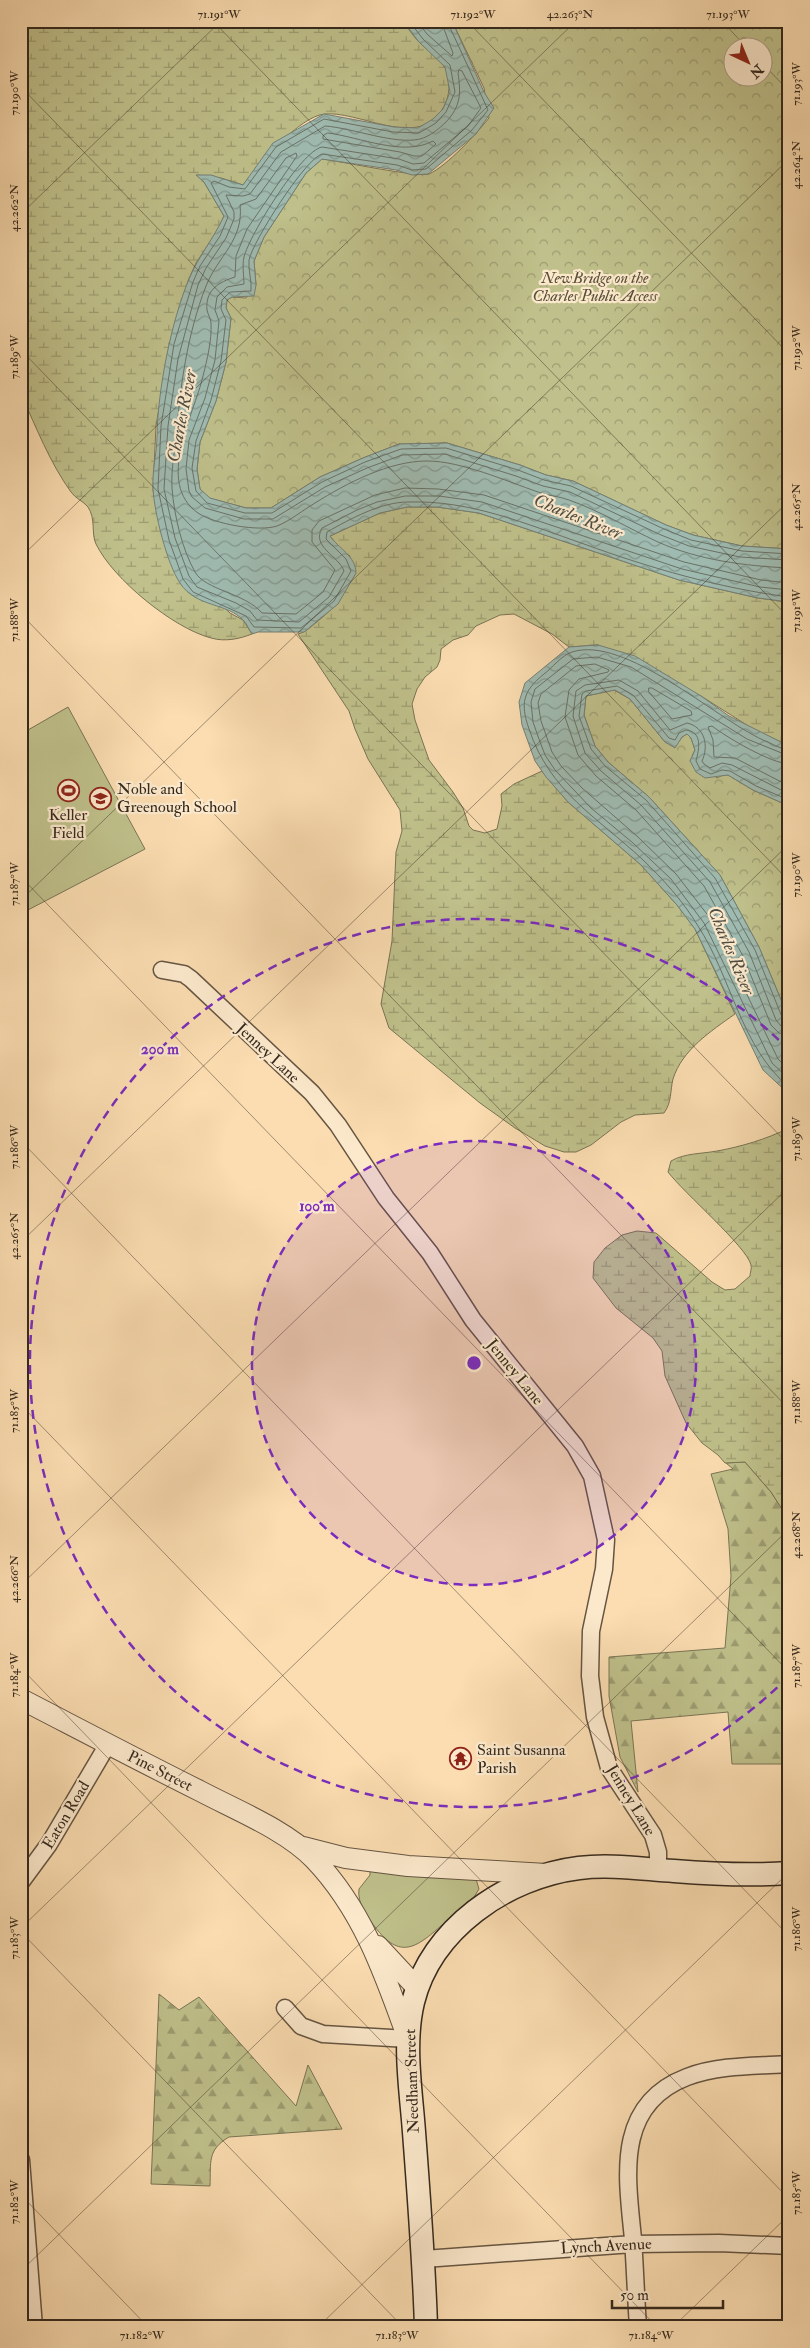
<svg xmlns="http://www.w3.org/2000/svg" width="810" height="2348" font-family="'IM FELL Double Pica',serif">
<style>
.grass{fill:#bfc08b;stroke:#7a7454}
.forest{fill:url(#forest-firs);stroke:#7a7454}
.wetland{fill:url(#wetland-marsh);stroke:#7a7454}
.park{fill:url(#park-crowns);stroke:#7a7454;fill-rule:evenodd}
.water{fill:url(#water-waves);stroke:#748076}
.lines{fill:none;stroke-linecap:round;stroke-linejoin:round}
.shore{stroke:#6a7267;stroke-width:1}
.minor-casing{stroke:#665542;stroke-width:19}
.tertiary-casing{stroke:#665542;stroke-width:22}
.secondary-casing{stroke:#34281d;stroke-width:25}
.minor{stroke:#fce9cc;stroke-width:16}
.tertiary{stroke:#fce9cc;stroke-width:20}
.secondary{stroke:#fce9cc;stroke-width:22}
.ticks{fill:none;stroke:#34281d;stroke-width:1;stroke-opacity:0.45}
.ring{fill:none;stroke:#7b2cbf;stroke-width:2.5;stroke-dasharray:9 6}
.labels{text-anchor:middle;dominant-baseline:central;stroke-width:4.5;stroke-linejoin:round;paint-order:stroke}
.park-label{font-size:16px;font-style:italic;fill:#574e38;stroke:#fce9cc}
.poi-label{font-size:16px;fill:#34281d;stroke:#fce9cc;text-anchor:start}
.street-label{font-size:16px;fill:#34281d;stroke:#fce9cc}
.water-label{font-size:18px;font-style:italic;fill:#4f4d42;stroke:#fce9cc}
.centre{fill:#7b2cbf;stroke:#fce9cc;stroke-width:2.5}
.ring-label{font-size:15px;text-anchor:middle;font-weight:bold;fill:#7b2cbf;stroke:#fce9cc;stroke-width:4.5;stroke-linejoin:round;paint-order:stroke}
.neatline{fill:none;stroke:#34281d;stroke-width:2}
.ticks-label{font-size:12px;text-anchor:middle;fill:#34281d}
</style>
<defs>
<pattern id="forest-firs" width="22" height="20" patternUnits="userSpaceOnUse" patternTransform="scale(1.25)"><rect width="22" height="20" fill="#bfc08b"/><path d="M5 1l3.5 6h-7zM16 11l3.5 6h-7z" fill="#9c9c71"/></pattern>
<pattern id="wetland-marsh" width="20" height="14" patternUnits="userSpaceOnUse" patternTransform="scale(1.25)"><rect width="20" height="14" fill="#bfc08b"/><path d="M1 5h8M5 5V1M11 12h8M15 12V8" fill="none" stroke="#9c9c71"/></pattern>
<pattern id="park-crowns" width="20" height="18" patternUnits="userSpaceOnUse" patternTransform="scale(1.25)"><rect width="20" height="18" fill="#bfc08b"/><path d="M2 6a3 3 0 1 1 6 0M12 15a3 3 0 1 1 6 0" fill="none" stroke="#9c9c71"/></pattern>
<pattern id="water-waves" width="16" height="10" patternUnits="userSpaceOnUse" patternTransform="scale(1.25)"><rect width="16" height="10" fill="#9fbbb1"/><path d="M0 5q4-4 8 0t8 0" fill="none" stroke="#82988f"/></pattern>
</defs>
<rect width="100%" height="100%" fill="#fbddb1"/>
<filter id="stains"><feTurbulence type="fractalNoise" baseFrequency=".004" numOctaves="4"/><feColorMatrix values="0 0 0 0 .2 0 0 0 0 .09 0 0 0 0 .02 0 0 0 .5 -.17"/></filter>
<radialGradient id="worn" r=".72"><stop offset=".6" stop-color="#630" stop-opacity="0"/><stop offset="1" stop-color="#630" stop-opacity=".3"/></radialGradient>
<path class="grass" d="M68,707L145,849L26,911L21,903V734Z
M370,1871L476,1879L479,1889L474,1897C463,1906 452,1915 442,1925C416,1948 400,1960 375,1927C367,1916 357,1903 359,1889L370,1875Z"/>
<path class="forest" d="M745,1462L771,1492L789,1520V1764H732L728,1712L631,1721L638,1792L620,1757L609,1696V1657L725,1648L731,1576L728,1529L711,1474L733,1469L726,1463Z
M159,1994L179,2010L199,1997L296,2106L308,2065L342,2129L229,2137C207,2150 211,2162 210,2186L151,2184Z"/>
<path class="wetland" d="M21,21H403C408,28 413,36 419,42C427,50 438,57 444,66C451,75 450,92 446,102C424,154 363,111 325,114C299,116 258,166 243,185L221,178L197,175L204,182L224,216L216,233L196,263L188,281L170,342L156,426L153,490L158,516L169,557L230,613L243,620L252,634C239,639 225,642 211,638C173,628 113,579 96,544C91,534 96,519 88,507C83,501 75,498 71,492C50,463 36,427 21,394Z
M407,507H437L479,513L679,580L758,598L789,602V746L753,729L701,696L598,645L569,647L552,634L514,614L500,615L476,626L468,635L453,640L441,649L440,660L437,667L425,677L417,689L412,704L415,720L429,760L453,792L463,808L469,826L473,830L485,833L497,829L502,806L501,794L514,784L542,771L568,802L641,865L677,905L695,929L735,1014C711,1031 682,1050 673,1079C670,1091 672,1102 664,1113L635,1115L621,1122L591,1145L576,1152H564L545,1146L515,1128L480,1103L389,1028L381,1004L392,941L396,852L402,831L400,810L368,759L355,729L349,711L298,634C306,632 312,626 318,621C346,598 345,590 350,556L341,550L330,536L380,513Z
M789,1128V1520L771,1492L745,1462L725,1463L718,1455L702,1443L686,1423L665,1376L662,1351L653,1338L616,1308L593,1278L594,1262L605,1248L622,1235L637,1231L656,1233L712,1282L725,1290L735,1289L750,1276C750,1273 752,1268 751,1265C747,1247 684,1193 668,1172L671,1161C685,1153 701,1154 717,1151C740,1147 767,1139 789,1128Z"/>
<path class="park" d="M452,21H789V549L742,546L693,535L666,525L573,481L546,475L520,465L447,443L399,444L363,458L320,477L271,508H246L209,498L200,489L197,469L200,442L216,401L226,362L231,318L226,308L227,300L232,297L246,298L256,285L254,261L264,237L306,173L322,159C339,161 420,178 429,174C447,166 476,134 489,118L484,88ZM732,48H762V78H732Z
M614,690L630,699L665,742L675,747L682,737L687,734L691,738L695,750L692,756L717,778L723,775H728L753,790L789,806V1019L759,947L720,875L649,797L608,762L595,746L584,715L586,696Z"/>
<path class="water" d="M403,21H452L484,92L494,108L476,134L428,174L412,175L396,170L322,159L306,173L264,237L254,261L256,285L254,296L232,297L227,300L226,308L231,318L226,362L216,401L200,442L197,469L200,489L210,498L246,508H271L320,477L363,458L399,444L447,443L520,465L546,475L573,481L666,525L693,535L742,546L789,549V602L758,598L679,580L479,513L437,507H407L380,513L330,536C338,548 356,556 356,573L338,604L304,632H258L252,634C249,630 247,624 244,621C227,602 196,608 180,583C167,564 154,512 153,488C152,470 157,453 157,435C158,389 171,322 189,279C198,257 214,238 224,216L204,182L196,175H211L243,185L273,143L324,114L394,127L418,128L433,119L443,109L450,92L445,67L419,42Z
M598,645L635,656L701,696L729,716L789,746V806L753,790L728,775L705,778L696,772L690,761L695,750L691,738L687,734L682,737L675,748L665,742L630,699L615,690L586,696L584,715L595,746L608,762L649,797L720,875L759,947L789,1019V1094L763,1070L695,929L677,905L641,865L568,802L546,777L535,761L522,725L519,702L525,683L569,647Z"/>
<g class="lines">
<path class="shore" d="M409,21L423,39L450,65L455,92L446,112L436,123L419,133L393,132L324,119L276,147L245,189L229,187L214,181L211,183L228,217L220,236L200,266L193,282L174,344L161,426L158,489L169,540L183,579L193,592L246,616L254,627L301,628L334,601L351,571L346,559L326,539L327,532C350,519 381,502 408,502C471,500 526,524 584,544C650,568 719,588 789,597
M417,21L427,34L452,56L453,53L441,21
M447,21L488,110L472,130L426,169L412,170L397,165L322,154C305,159 253,241 249,260C248,270 252,281 251,291L230,292L222,300L221,309L226,320L221,361L211,400L196,441L192,468L196,491L207,503L245,513H272L322,482L365,462L401,449L446,448L518,470L544,480L571,486L664,529L691,540L742,551L789,554
M328,133C360,137 403,157 433,141L436,144L422,156H414L400,152L323,139V136Z
M789,560L740,557L689,546L661,535L570,492L543,486L516,476L445,454L402,455L367,468L325,487L273,519H244L205,508L192,497L189,491L186,469L189,440L205,398L215,360L219,321L215,310L217,297L227,287L244,284C244,276 242,266 244,257C249,236 301,151 322,147L399,159L413,164L424,163L468,126L481,108L462,71L459,70L458,73C461,93 461,106 446,122C440,128 429,137 420,139C395,145 353,128 325,126L281,152L250,194L243,196L226,195L234,212V219L226,238L206,268L198,285L178,359L168,426L164,489L175,538L189,576L197,587L236,603L250,611L257,620L299,622L329,597L344,571C339,556 311,547 322,528L357,510L377,502L405,496H439L482,502L682,569L760,587L789,590
M789,568C745,566 698,560 658,542C628,528 600,511 569,500C559,496 548,496 538,492C506,481 461,461 427,461C389,461 347,483 315,503C303,510 290,521 277,526C259,532 214,524 198,513C155,483 194,415 203,376C207,360 212,340 211,323C211,319 208,315 207,310C205,290 219,282 235,277L236,256L247,229L297,156L296,153L286,158L256,199L240,205C244,240 218,256 206,286C187,335 180,387 176,439C174,455 171,472 172,488C174,515 182,549 195,572C205,590 245,593 262,613L296,614L323,592L335,570L312,542V530L319,521L375,495L405,488L438,489L484,495L684,562L761,580L789,583
M649,688H652L691,711L692,715L672,719L649,692Z
M789,750C780,749 771,743 763,740C715,718 625,635 572,652C562,655 552,668 544,674C523,691 520,703 529,729C550,792 597,817 642,859C663,879 683,901 698,926C731,976 741,1048 789,1087
M789,756L747,739L631,667L597,657L573,659L535,689L531,702L533,722L539,739L545,755L555,770L591,808L633,843L671,879L704,923L772,1063L789,1079
M789,764C770,763 728,738 712,726L708,727L713,740L714,757L735,758L789,786
M789,794L732,765L722,763L710,768L704,764L702,761C709,746 705,727 687,723L670,730L638,691L619,680L585,685L576,691L573,716L585,753L601,771L641,805L710,882L749,952L776,1020L781,1026L789,1027
M789,800L756,786L730,771L722,770L711,774L700,769L696,761C699,749 703,732 686,730L679,733L675,740L669,738L633,695L617,686L586,691L582,694L579,716L591,749L605,766L646,800L715,878L755,950L782,1017L789,1021
M789,1035L779,1033L771,1025L743,956L704,886L636,810L596,776L578,755L565,717L569,690L579,679L608,672L609,670L595,664L576,666L541,694L538,703L541,721L552,752L561,766L582,788L638,837L676,874L710,918L778,1059L789,1070"/>
<defs>
<path id="minor" d="M162,970L184,974L191,979L312,1093L338,1125L386,1198L430,1253L473,1320L575,1446L592,1476L606,1540L604,1569L591,1631L590,1676L595,1717L609,1768L653,1835L658,1852V1870
M21,1882L49,1844L108,1744
M285,2008L301,2026L323,2034L408,2039
M21,2160L34,2327
M424,2259L633,2244L719,2243L789,2246
M638,2327C636,2298 635,2268 633,2239C627,2177 614,2105 687,2077C718,2065 755,2066 789,2064"/>
<path id="tertiary" d="M21,1699C81,1730 140,1761 200,1791C236,1810 286,1830 314,1859C363,1910 385,1975 408,2039
M303,1847L346,1858L408,1866L547,1874
M378,1946L417,1988"/>
<path id="secondary" d="M426,2327C424,2262 419,2197 414,2132C411,2090 403,2044 413,2002C431,1929 506,1877 579,1868C610,1864 642,1869 674,1871C712,1874 750,1876 789,1873"/>
</defs>
<use href="#minor" class="minor-casing"/>
<use href="#tertiary" class="tertiary-casing"/>
<use href="#secondary" class="secondary-casing"/>
<use href="#minor" class="minor"/>
<use href="#tertiary" class="tertiary"/>
<use href="#secondary" class="secondary"/>
</g>
<path class="ticks" d="M213,21L789,618M467,21L789,354M722,21L747,48M762,63L789,91M21,87L789,881M21,214L221,21M21,350L789,1145M21,557L576,21M21,614L789,1409M21,877L789,1672M21,900L789,159M21,1141L789,1936M21,1242L789,501M21,1405L789,2199M21,1585L789,844M21,1668L657,2327M21,1928L789,1187M21,1932L403,2327M21,2195L148,2327M21,2271L789,1529M318,2327L789,1872M673,2327L789,2215"/>
<circle cx="474" cy="1363" r="222" fill="#7b2cbf" fill-opacity=".12"/>
<g class="ring">
<circle cx="474" cy="1363" r="222"/>
<path d="M788 1677A444 444 0 1 1 788 1049"/>
</g>
<defs>
<symbol id="stadium-ring" viewBox="-11 -11 22 22"><circle r="9.5" fill="#fce9cc" stroke="#8f2418" stroke-width="1.5"/><path d="M0-5a6.5 5 0 1 0 0 10a6.5 5 0 1 0 0-10ZM-3.5-1.8h7v3.6h-7Z" fill="#8f2418"/></symbol>
<symbol id="school-ring" viewBox="-11 -11 22 22"><circle r="9.5" fill="#fce9cc" stroke="#8f2418" stroke-width="1.5"/><path d="M0-5L7-2L0 1L-7-2ZM-4 1L0 2.5L4 1V4Q0 6-4 4Z" fill="#8f2418"/></symbol>
<symbol id="temple-ring" viewBox="-11 -11 22 22"><circle r="9.5" fill="#fce9cc" stroke="#8f2418" stroke-width="1.5"/><path d="M0-6L5-2H3V0L6.5 2.5H4V6H1.5V3h-3V6H-4V2.5H-6.5L-3 0V-2H-5Z" fill="#8f2418"/></symbol>
</defs>
<g fill-rule="evenodd">
<use href="#stadium-ring" x="56" y="778" width="25" height="25"/>
<use href="#school-ring" x="88" y="786" width="25" height="25"/>
<use href="#temple-ring" x="448" y="1746" width="25" height="25"/>
</g>
<g class="labels">
<g class="park-label">
<text x="595" y="278">NewBridge on the<tspan x="595" dy="18">Charles Public Access</tspan></text>
</g>
<g class="poi-label">
<text x="117" y="789">Noble and<tspan x="117" dy="18">Greenough School</tspan></text>
<text x="68" y="815" text-anchor="middle">Keller<tspan x="68" dy="18">Field</tspan></text>
<text x="477" y="1750">Saint Susanna<tspan x="477" dy="18">Parish</tspan></text>
</g>
<g class="street-label">
<text transform="translate(268 1053) rotate(43)">Jenney Lane</text>
<text transform="translate(515 1372) rotate(51)">Jenney Lane</text>
<text transform="translate(160 1771) rotate(27)">Pine Street</text>
<text transform="translate(631 1800) rotate(59)">Jenney Lane</text>
<text transform="translate(66 1815) rotate(-59)">Eaton Road</text>
<text transform="translate(412 2081) rotate(-92)">Needham Street</text>
<text transform="translate(606 2246) rotate(-3)">Lynch Avenue</text>
</g>
<g class="water-label">
<text transform="translate(182 416) rotate(-79)">Charles River</text>
<text transform="translate(578 517) rotate(22)">Charles River</text>
<text transform="translate(731 951) rotate(67)">Charles River</text>
</g>
</g>
<circle cx="474" cy="1363" r="8" class="centre"/>
<g class="ring-label">
<text x="160" y="1054">200 m</text>
<text x="317" y="1211">100 m</text>
</g>
<rect width="810" height="2348" fill="none" stroke="#fbddb1" stroke-width="55"/>
<g transform="translate(748 62) rotate(136)"><circle r="24" fill="#fce9cc" stroke="#ac9c86"/>
<path d="M0-4L9 19L0 12L-9 19Z" fill="#8f2418"/>
<text y="-8" font-size="14" font-weight="bold" text-anchor="middle" fill="#34281d">N</text>
</g>
<path d="M612 2300v8h111v-8" fill="none" stroke="#34281d" stroke-width="2.5"/>
<text x="620" y="2300" font-size="15" fill="#34281d" stroke="#fce9cc" stroke-width="4" paint-order="stroke">50 m</text>
<rect x="28" y="28" width="754" height="2292" class="neatline"/>
<g class="ticks-label">
<text x="219" y="18">71.191°W</text>
<text x="473" y="18">71.192°W</text>
<text x="570" y="18">42.263°N</text>
<text x="728" y="18">71.193°W</text>
<text transform="translate(796 84) rotate(-90)" y="4">71.193°W</text>
<text transform="translate(14 93) rotate(-90)" y="4">71.190°W</text>
<text transform="translate(796 165) rotate(-90)" y="4">42.264°N</text>
<text transform="translate(14 208) rotate(-90)" y="4">42.262°N</text>
<text transform="translate(796 348) rotate(-90)" y="4">71.192°W</text>
<text transform="translate(14 357) rotate(-90)" y="4">71.189°W</text>
<text transform="translate(796 507) rotate(-90)" y="4">42.265°N</text>
<text transform="translate(796 611) rotate(-90)" y="4">71.191°W</text>
<text transform="translate(14 620) rotate(-90)" y="4">71.188°W</text>
<text transform="translate(796 875) rotate(-90)" y="4">71.190°W</text>
<text transform="translate(14 884) rotate(-90)" y="4">71.187°W</text>
<text transform="translate(796 1139) rotate(-90)" y="4">71.189°W</text>
<text transform="translate(14 1147) rotate(-90)" y="4">71.186°W</text>
<text transform="translate(14 1236) rotate(-90)" y="4">42.265°N</text>
<text transform="translate(796 1402) rotate(-90)" y="4">71.188°W</text>
<text transform="translate(14 1411) rotate(-90)" y="4">71.185°W</text>
<text transform="translate(796 1535) rotate(-90)" y="4">42.268°N</text>
<text transform="translate(14 1579) rotate(-90)" y="4">42.266°N</text>
<text transform="translate(796 1666) rotate(-90)" y="4">71.187°W</text>
<text transform="translate(14 1675) rotate(-90)" y="4">71.184°W</text>
<text transform="translate(796 1929) rotate(-90)" y="4">71.186°W</text>
<text transform="translate(14 1938) rotate(-90)" y="4">71.183°W</text>
<text transform="translate(796 2193) rotate(-90)" y="4">71.185°W</text>
<text transform="translate(14 2202) rotate(-90)" y="4">71.182°W</text>
<text x="142" y="2339">71.182°W</text>
<text x="397" y="2339">71.183°W</text>
<text x="651" y="2339">71.184°W</text>
</g>
<rect width="100%" height="100%" filter="url(#stains)"/>
<rect width="100%" height="100%" fill="url(#worn)"/>
</svg>
